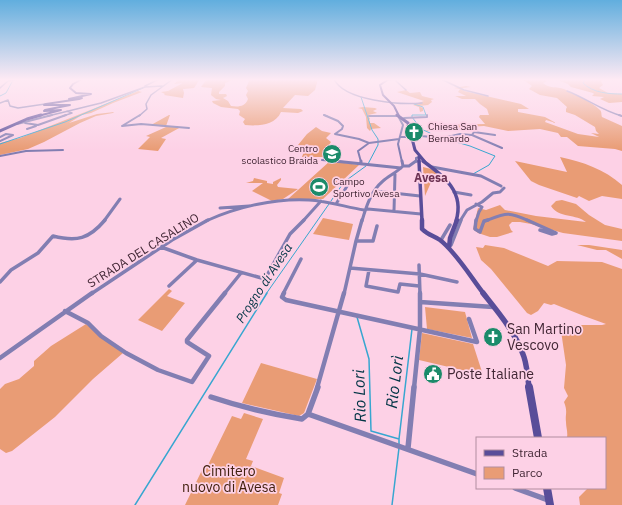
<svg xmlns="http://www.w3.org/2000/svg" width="622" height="505" font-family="'IBM Plex Sans',sans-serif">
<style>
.green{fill:#e99c75}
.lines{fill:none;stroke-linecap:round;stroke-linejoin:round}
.stream-far1{stroke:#37a6d0;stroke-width:1}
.stream{stroke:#37a6d0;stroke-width:1.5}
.street-far5{stroke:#827eb2;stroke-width:1.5}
.street-far4{stroke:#827eb2;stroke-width:2}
.street-far3{stroke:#827eb2;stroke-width:3}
.street-far2{stroke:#827eb2;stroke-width:3.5}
.street-far1{stroke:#827eb2;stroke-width:4.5}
.street{stroke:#827eb2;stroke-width:5.5}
.secondary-far5{stroke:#594d99;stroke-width:2}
.secondary-far4{stroke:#594d99;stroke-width:3}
.secondary-far3{stroke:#594d99;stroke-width:3.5}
.secondary-far2{stroke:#594d99;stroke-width:4.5}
.secondary-far1{stroke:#594d99;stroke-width:5.5}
.secondary{stroke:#594d99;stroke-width:8}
.labels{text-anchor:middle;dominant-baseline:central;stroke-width:3.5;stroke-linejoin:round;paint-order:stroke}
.far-poi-label{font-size:10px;fill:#412634;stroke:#fdd1e6;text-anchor:start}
.far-quarter-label{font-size:12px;font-weight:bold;fill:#6d3253;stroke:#fdd1e6}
.street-label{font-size:12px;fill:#412634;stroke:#fdd1e6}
.water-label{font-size:13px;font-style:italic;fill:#013445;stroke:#fdd1e6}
.near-poi-label{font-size:14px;fill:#412634;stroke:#fdd1e6;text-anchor:start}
.near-park-label{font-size:14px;fill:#41200e;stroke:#fdd1e6}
.near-water-label{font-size:16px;font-style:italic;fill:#013445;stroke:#fdd1e6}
</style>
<rect width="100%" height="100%" fill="#fdd1e6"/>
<path class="green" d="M180,79H200L194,88L183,89L184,93L183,98L164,95L165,94L161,92L168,91L181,84L182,83L174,84Z
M207,79H235L225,83V86L219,92V94H226L227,96L223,98L228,101L231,106C238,107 245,107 248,99L246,95L248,91L246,88L250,79H318L315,90L308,96L295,95L283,108L301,109L303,111L298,113L281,112C275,126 257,126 245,125L243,122L245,119L239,115L240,111L238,109L221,107L213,103L212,101L221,100L216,99L211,95L212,88L201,87Z
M515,79H545L547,81L543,83C549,89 557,86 564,89C574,94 592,102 600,110C602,112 601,114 602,117L622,126V151L615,149L578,146L567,137H561L558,133L540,129L508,131L484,126L450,128V131H423L438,129L436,126L438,125L485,124L479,117L480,115H489L487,109L480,104L475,99H462L455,96H466L458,92L460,89L454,88L466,86L471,87L462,88L464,91L521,104L529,109H518V112L545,117L556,123L546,120L545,122L578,134L599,137L591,133L599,134L596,131L595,127L575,115L566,112V109L567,107L557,98L540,95L529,89L532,86L525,81Z
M555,79H604L601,81L603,85L599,88L608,93L622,94V102L609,103L600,99L604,97L592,96L594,94L593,93L571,87L568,84Z
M406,90L410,93L420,92L422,96L434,99L431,100L432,102L428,105L419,106L423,108V111L420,112L419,107L413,105L424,101L397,92Z
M138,91L142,92L113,103L91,113L82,115L69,123L97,114L114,112L113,113L96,116L80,123L44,142L28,149L0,155V143L20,138Z
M363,107L375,108L377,109L373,111L377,113L368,115L370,119L369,120L370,123H374L381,128L371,129L370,131L367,128L366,117L362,109L358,108Z
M169,115H170L166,126L181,127L161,138L166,139L158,151L138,149L150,137L146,136L166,127L151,125Z
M316,127L322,131L331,133L326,138L331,142L327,148L326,157H302L306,146L298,145L307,134Z
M560,157C583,162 604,169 622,185V199L602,196L589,201L579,196L577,198L539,185L531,181L515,161L567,172Z
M330,161L359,165L323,199H288Z
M423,167L435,170L445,182L432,180L425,196Z
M254,178L267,181V183L273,184V182L281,178V180L277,185L278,187L298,189L283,199L272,201L252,191L263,183H246L253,181Z
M562,200L576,204L589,215L605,225L622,229V241L563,233L531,224L520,222H512L509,225L511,230L513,232L497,237H490L478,233L473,229L478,208L486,210L500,205L505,210L536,216L586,222C577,214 558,218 551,206L556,201Z
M323,218L353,224L349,240L313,234Z
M485,245L504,248L548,266L557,261L602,262L622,269V505H580L579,497L588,488H605V438H567C568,431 566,428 566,422C565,414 568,412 564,402L568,396L564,388L566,365L561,331L569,336L575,325H602L606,324L584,316L554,304L551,305L544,303L538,311L531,315L527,313L491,269L481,260L476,247L483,248Z
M577,245H589L622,250V259L606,250H597Z
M169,289L172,291L167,296L185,303L162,331L138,320Z
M425,307L465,312L472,338L427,329Z
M86,324L123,353L93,379L55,417L12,451L6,453L0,449V389L5,384L19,379L34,366V361L51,346Z
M422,333L473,344L483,375L419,360Z
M261,363L317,379L304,413L299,416L242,403Z
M244,413L263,419L246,459L253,461L251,466L284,478L279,493L282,494L278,505H185L204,466L207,467L232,416L241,419Z"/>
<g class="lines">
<path class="stream-far1" d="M585,79L583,83C593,93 609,94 622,94
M0,96L6,93L12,82
M361,97L372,130L378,139V145L368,164
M414,104L423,107L426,115H412V117L421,129L430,133
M446,139L470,146L495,156L489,165L473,174
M0,144L65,122L143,88
M331,201L344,182L366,166
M266,294L329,204"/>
<path class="stream" d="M357,317L369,359L371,431L399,439V445
M399,439L412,329
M135,505L267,293
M392,505L399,448"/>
<path class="street-far5" d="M334,79C344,101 401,105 422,103
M377,79H382
M441,79L464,90L488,96
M389,80L412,79
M396,81L406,90
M145,86L159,79
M0,88L8,81L19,79
M567,91C586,98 602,111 622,116
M0,103L8,100L10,106L18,108L45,104
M324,115L327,116
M48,116L101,103L145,87L162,86
M63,116L72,113L67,111
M139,116L147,109L146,104L151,95L173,79
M369,116H397"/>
<path class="street-far4" d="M140,115L122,126L141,124L189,128
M324,115L338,121L343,126L342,129L335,134
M619,115L622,116
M369,116H397
M398,116L403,125L398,144L402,162
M404,120V118L427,117V115
M25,123L38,125L66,115
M17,124L52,115
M27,129L36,126
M335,134L359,139L369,143L399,139
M410,135L443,138L460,134L472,135L502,148
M472,135L474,132L495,135
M0,137L6,134L13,135L0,141
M400,137H410
M0,156L26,151L63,150
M322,160L344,162
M361,162L358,151L369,143
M416,162V158L419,157"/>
<path class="street-far3" d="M334,161L401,168
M361,161V163
M403,166H409L416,161
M432,167L481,176L501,186
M375,191L420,196
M454,192L471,195
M336,204L349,183
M476,204L482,207L479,212L476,221
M220,208L249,206
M394,211L395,174
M104,221L120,199
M206,221C237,207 275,198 309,200C327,201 346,207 364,210L368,209L421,214
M303,221L321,201
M362,221C366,207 371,191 383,181C389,176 397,172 403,166L402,161
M460,221L467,210L482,202L493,193L500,192L504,188
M485,221C506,213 508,211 529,221"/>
<path class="street-far2" d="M476,220L475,229L480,232L484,221L488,220
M527,220L556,233L552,234L540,230
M441,240L450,225
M356,241L362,220
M451,245L461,220
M161,247L197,260L265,279L290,234L304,220
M419,265L420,294
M350,268L420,274L457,282
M369,270L366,286L398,292L400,284L419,286
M0,282L11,270L38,253L53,236C77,242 89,239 105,220
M169,286L197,260
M91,294L172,240L208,220
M224,294L241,273
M283,294L301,259
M344,294L356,241H373L377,226"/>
<path class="street-far1" d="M284,293L282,297L286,300L477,342L469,319
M420,302L493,307
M65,311L88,323L101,336L126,353L158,370L192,382L209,356L187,342V340L225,293
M0,358L92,293
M317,388L344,293
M414,388L420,329V293"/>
<path class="street" d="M211,397C241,407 271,414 302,419L308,414
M308,414L318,387
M308,414L477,474
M408,448L414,387
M515,488L548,500"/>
<path class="secondary-far5" d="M389,79L380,85L383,95L394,106L399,116
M38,116L61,110L44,111L45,110L70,105H44L46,104L79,99L82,98L69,99L91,94L76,93L70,88L73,84L82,79"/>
<path class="secondary-far4" d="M397,115L408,123L415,150L425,162
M0,131L27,119L41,115
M419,157V162"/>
<path class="secondary-far3" d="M419,161L422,221
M423,161C444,176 465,192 456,221"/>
<path class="secondary-far2" d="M422,220V229C428,235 434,236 440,240C456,252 472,279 484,294
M449,248L450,238L457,220"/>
<path class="secondary-far1" d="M483,293C498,312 516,333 524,357C527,366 528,378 529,388"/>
<path class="secondary" d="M529,387L538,438
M547,488L550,505"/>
</g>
<linearGradient id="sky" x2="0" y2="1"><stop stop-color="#61aede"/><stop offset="0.53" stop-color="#feeaf4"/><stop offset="1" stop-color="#feeaf4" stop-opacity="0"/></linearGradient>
<rect width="622" height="150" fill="url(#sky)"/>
<defs>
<symbol id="church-disc" viewBox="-11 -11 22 22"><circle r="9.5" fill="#1b8b6a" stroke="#fdd1e6"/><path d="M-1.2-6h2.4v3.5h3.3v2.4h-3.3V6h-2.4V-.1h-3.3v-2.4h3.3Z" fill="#fff"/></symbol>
<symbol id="school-disc" viewBox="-11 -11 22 22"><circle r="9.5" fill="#1b8b6a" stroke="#fdd1e6"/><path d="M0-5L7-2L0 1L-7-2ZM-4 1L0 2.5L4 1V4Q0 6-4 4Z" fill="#fff"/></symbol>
<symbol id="stadium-disc" viewBox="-11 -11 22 22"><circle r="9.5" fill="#1b8b6a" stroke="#fdd1e6"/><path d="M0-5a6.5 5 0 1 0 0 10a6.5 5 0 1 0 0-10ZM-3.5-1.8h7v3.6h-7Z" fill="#fff"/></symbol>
<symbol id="civic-disc" viewBox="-11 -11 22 22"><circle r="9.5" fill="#1b8b6a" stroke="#fdd1e6"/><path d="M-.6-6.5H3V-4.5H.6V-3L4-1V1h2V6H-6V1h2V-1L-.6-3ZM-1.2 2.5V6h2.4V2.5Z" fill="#fff"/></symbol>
</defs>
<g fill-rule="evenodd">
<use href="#church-disc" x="403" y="121" width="22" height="22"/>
<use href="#school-disc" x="321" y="143" width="22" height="22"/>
<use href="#stadium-disc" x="308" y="176" width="22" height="22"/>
<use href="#church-disc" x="482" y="326" width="22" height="22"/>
<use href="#civic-disc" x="422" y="363" width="22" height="22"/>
</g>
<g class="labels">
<g class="far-poi-label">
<text x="428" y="126">Chiesa San<tspan x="428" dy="12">Bernardo</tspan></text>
<text x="318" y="148" text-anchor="end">Centro<tspan x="318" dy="12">scolastico Braida</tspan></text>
<text x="333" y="181">Campo<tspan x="333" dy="12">Sportivo Avesa</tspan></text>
</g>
<g class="far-quarter-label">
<text x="431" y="177">Avesa</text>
</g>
<g class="street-label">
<text transform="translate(143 250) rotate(-32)">STRADA DEL CASALINO</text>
</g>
<g class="water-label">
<text transform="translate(264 283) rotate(-57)">Progno di Avesa</text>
</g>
<g class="near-poi-label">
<text x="507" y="329">San Martino<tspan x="507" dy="16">Vescovo</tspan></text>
<text x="447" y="374">Poste Italiane</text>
</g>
<g class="near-park-label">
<text x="229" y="471">Cimitero<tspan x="229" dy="16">nuovo di Avesa</tspan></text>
</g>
<g class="near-water-label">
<text transform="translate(394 382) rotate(-83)">Rio Lorì</text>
<text transform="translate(359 396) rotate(-92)">Rio Lori</text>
</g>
</g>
<rect x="476" y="437" width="130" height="52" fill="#fdd1e6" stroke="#b28d9f"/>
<rect x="484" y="450" width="20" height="6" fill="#594d99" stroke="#b28d9f"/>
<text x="512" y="457" font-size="12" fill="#412634">Strada</text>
<rect x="484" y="467" width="20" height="12" fill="#e99c75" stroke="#b28d9f"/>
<text x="512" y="477" font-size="12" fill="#412634">Parco</text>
</svg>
